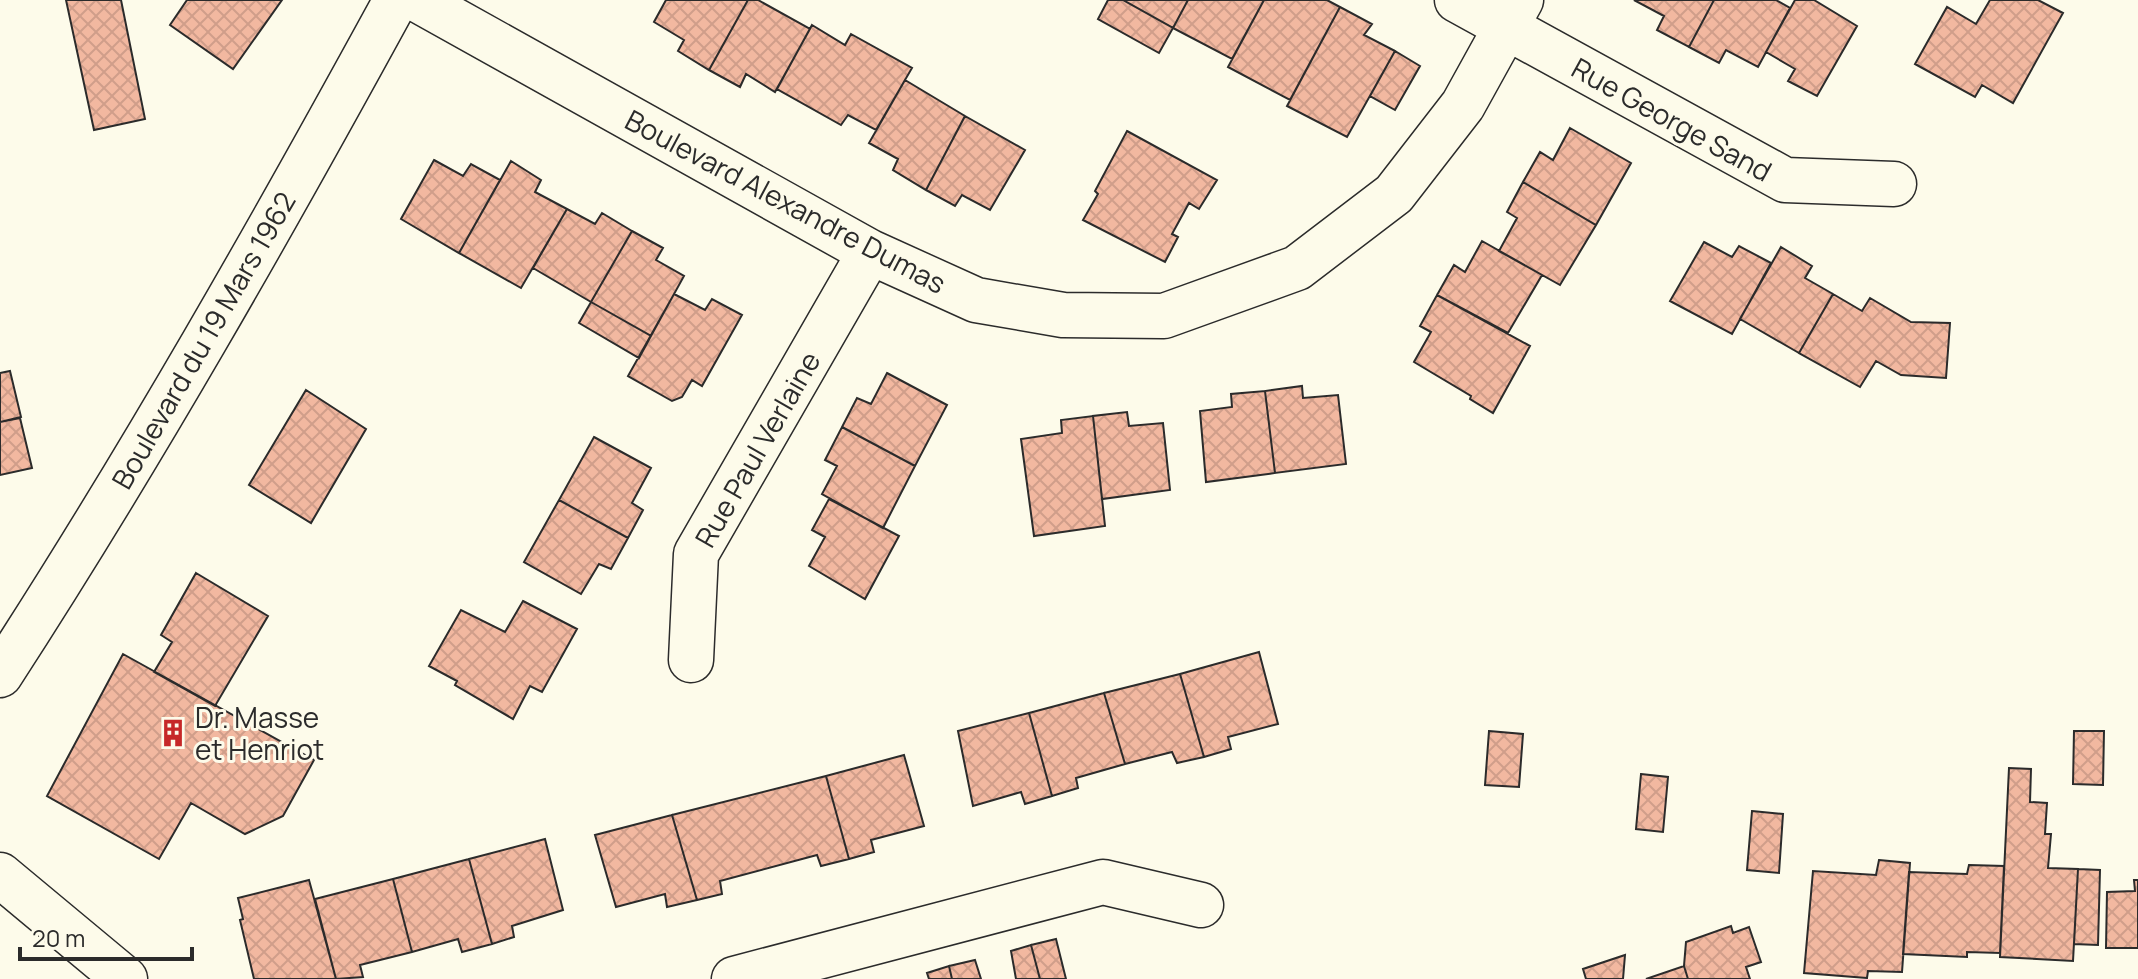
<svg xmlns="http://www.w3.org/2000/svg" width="2138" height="979" font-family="Manrope,sans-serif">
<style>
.building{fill:url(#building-cross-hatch);stroke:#2b2b2b;stroke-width:2}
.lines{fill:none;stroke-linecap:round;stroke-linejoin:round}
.minor-casing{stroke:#2b2b2b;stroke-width:47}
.minor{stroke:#fdfbea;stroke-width:44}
.labels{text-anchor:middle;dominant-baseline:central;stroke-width:6;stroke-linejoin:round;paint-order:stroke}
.street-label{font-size:28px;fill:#2b2b2b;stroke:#fdfbea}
.poi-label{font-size:28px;fill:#2b2b2b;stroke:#fdfbea;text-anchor:start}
</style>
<defs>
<pattern id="building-cross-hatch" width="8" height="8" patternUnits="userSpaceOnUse" patternTransform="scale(2)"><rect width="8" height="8" fill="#f2b8a0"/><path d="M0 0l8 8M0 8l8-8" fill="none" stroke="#d09e8a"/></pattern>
</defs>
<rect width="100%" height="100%" fill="#fdfbea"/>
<path class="building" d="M66,0H121L145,119L94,130Z
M187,0H282L233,69L170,25Z
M666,0H748L709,70L678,51L684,40L654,22Z
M748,0H758L810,29L775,92L746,74L740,87L709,70Z
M1108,0H1123L1173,28L1159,53L1098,19Z
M1123,0H1188L1173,28Z
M1188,0H1264L1232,59L1173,28Z
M1264,0H1327L1340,7L1290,100L1228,67Z
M1634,0H1714L1689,47L1657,30L1664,16Z
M1714,0H1776L1790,8L1758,67L1726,50L1719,63L1689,47Z
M1795,0H1814L1857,26L1817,96L1788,81L1795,69L1766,52Z
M1990,0H2038L2063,13L2013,103L1982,85L1975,97L1915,64L1947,7L1976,24Z
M1340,7L1372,24L1364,35L1395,51L1347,137L1287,106Z
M812,25L845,45L851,34L912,68L876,130L848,115L841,125L777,89Z
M1395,51L1420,66L1395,110L1370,96Z
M905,80L965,116L926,190L893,170L898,159L869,143Z
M965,116L1025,150L990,210L962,195L955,206L926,190Z
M1570,128L1631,163L1596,225L1523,182L1540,152L1553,160Z
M1127,131L1217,180L1199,209L1189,203L1172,234L1178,237L1165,262L1083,220L1098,194L1095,191Z
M434,160L463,176L471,164L500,180L459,253L401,219Z
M511,161L541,180L535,192L567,209L521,288L459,253Z
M1523,182L1596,225L1560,285L1499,251L1517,218L1507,212Z
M567,209L595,224L602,213L632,231L591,302L533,268Z
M632,231L663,248L656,260L684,276L651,336L591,302Z
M1482,241L1542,275L1508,333L1437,295L1454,265L1465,272Z
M1704,242L1732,257L1739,246L1771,263L1732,334L1670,301Z
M1781,247L1812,266L1805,278L1833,294L1799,353L1740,319Z
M674,294L705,310L712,299L742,315L702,386L692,380L682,397L672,401L628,376Z
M1833,294L1862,311L1870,298L1911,322L1950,323L1946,378L1901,375L1876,361L1860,387L1799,353Z
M1437,295L1530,346L1493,413L1470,399L1471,396L1414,362L1431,332L1420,326Z
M591,302L651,336L639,358L579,323Z
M10,371L21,417L0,422V373Z
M887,373L947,405L915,466L842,427L857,398L871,404Z
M1302,386L1303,398L1338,395L1346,464L1275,473L1265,391Z
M306,390L366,429L311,523L249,485Z
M1265,391L1275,473L1206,482L1200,411L1232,407L1231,394Z
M1127,412L1129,426L1163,423L1170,490L1102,499L1093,416Z
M1093,416L1105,526L1034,536L1021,439L1062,433L1061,420Z
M20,418L32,468L0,475V422Z
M842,427L915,466L883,528L822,494L837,466L825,460Z
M594,437L651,468L632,503L643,510L628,538L559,500Z
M829,499L899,536L865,599L809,566L825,537L812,530Z
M559,500L628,538L611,569L599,564L581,594L524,562Z
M196,573L268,616L215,706L154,672L172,642L161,635Z
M523,601L577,629L542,692L530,686L513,719L455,685L457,681L429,666L461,610L505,632Z
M1259,652L1278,724L1228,737L1231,749L1204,757L1180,674Z
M123,654L314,760L283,816L245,834L191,803L159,859L47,796Z
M1180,674L1204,757L1177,763L1172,752L1125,764L1104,693Z
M1104,693L1125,764L1076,778L1078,788L1052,796L1029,713Z
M1029,713L1052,796L1025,804L1021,792L973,806L958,731Z
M1489,731L1523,734L1519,787L1485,785Z
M2074,731H2104L2103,785L2073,784Z
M904,755L924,826L871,840L874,852L849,859L826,776Z
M2009,768L2031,769L2030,802L2047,803L2045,834H2051L2048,868L2078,869L2073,961L2000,957Z
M1641,774L1668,777L1663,832L1636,829Z
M826,776L849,859L821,866L817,855L720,881L722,894L697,900L672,815Z
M1752,811L1783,814L1779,873L1747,870Z
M672,815L697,900L667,907L665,894L616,907L595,835Z
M545,839L563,910L512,926L514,937L492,944L469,859Z
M469,859L492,944L462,952L458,939L412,952L393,879Z
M1879,860L1910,863L1902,972L1868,971L1867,978L1804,973L1813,871L1876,875Z
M1969,865L2004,866L2000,953L1967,952V957L1903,954L1909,872L1967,874Z
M2078,869L2100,870L2098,945L2074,944Z
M393,879L412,952L360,965L363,977L336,979L315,899Z
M309,880L336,979H254L240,920L243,919L238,898Z
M2134,880H2138V948H2106L2107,892L2135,891Z
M1731,926L1733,933L1749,927L1761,962L1746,967L1750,979H1688L1684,966L1686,942Z
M1056,939L1066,979H1040L1031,945Z
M1031,945L1040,979H1016L1011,951Z
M1625,955L1623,979H1586L1583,969Z
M975,960L981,979H952L949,966Z
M949,966L952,979H929L927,973Z
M1684,966L1688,979H1646Z"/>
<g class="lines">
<defs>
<path id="minor" d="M418,0L870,252L976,300L1063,315L1164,316L1297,268L1394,194L1463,105L1521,0
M1457,0L1785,180L1894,184
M691,660L696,554L870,252
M0,675C142,456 271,229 396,0
M0,875L125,979
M734,979L1103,882L1201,905"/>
</defs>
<use href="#minor" class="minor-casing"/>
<use href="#minor" class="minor"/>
</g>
<defs>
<symbol id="building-bare" viewBox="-9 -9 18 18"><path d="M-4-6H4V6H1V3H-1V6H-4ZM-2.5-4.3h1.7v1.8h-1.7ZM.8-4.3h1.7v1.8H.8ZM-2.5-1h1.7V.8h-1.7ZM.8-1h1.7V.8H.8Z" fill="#c62828" stroke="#fdfbea" stroke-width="2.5" paint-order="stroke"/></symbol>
</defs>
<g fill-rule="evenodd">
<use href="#building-bare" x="153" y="713" width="40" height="40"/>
</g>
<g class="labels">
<g class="street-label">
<text transform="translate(1672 119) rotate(29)">Rue George Sand</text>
<text transform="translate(786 201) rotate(28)">Boulevard Alexandre Dumas</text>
<text transform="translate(203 340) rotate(-60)">Boulevard du 19 Mars 1962</text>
<text transform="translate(757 449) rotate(-60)">Rue Paul Verlaine</text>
</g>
<g class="poi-label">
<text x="195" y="717">Dr. Masse<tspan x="195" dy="32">et Henriot</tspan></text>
</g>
</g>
<path d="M20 947v12h172v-12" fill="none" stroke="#2b2b2b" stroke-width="4"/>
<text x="32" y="947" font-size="24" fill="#2b2b2b" stroke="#fdfbea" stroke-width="6" paint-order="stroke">20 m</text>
</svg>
